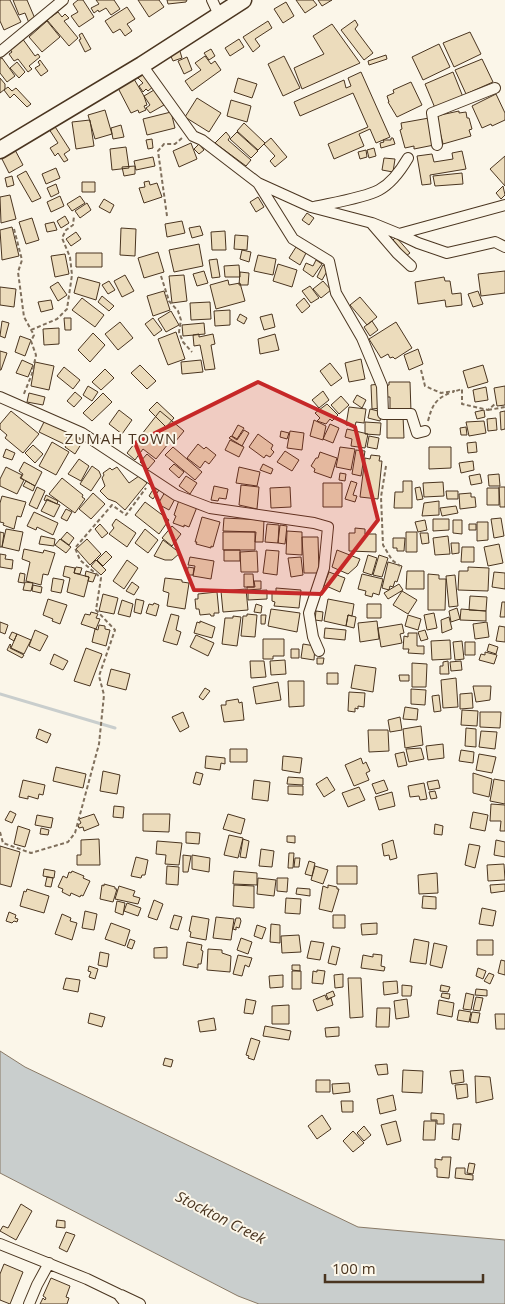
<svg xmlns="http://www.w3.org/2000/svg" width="505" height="1304" font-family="'Open Sans',sans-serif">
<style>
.water{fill:#c9cecd;stroke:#887966}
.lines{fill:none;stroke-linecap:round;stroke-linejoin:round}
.stream{stroke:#c9cecd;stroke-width:3}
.building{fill:#ecdcbc;stroke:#4a3520}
.minor-casing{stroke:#4a3520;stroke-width:12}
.trunk-casing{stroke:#4a3520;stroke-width:19}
.path{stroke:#7f6f5c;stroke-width:2;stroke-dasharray:4 2.5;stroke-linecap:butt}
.minor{stroke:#fbf6e9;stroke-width:10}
.trunk{stroke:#fbf6e9;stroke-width:16}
.marked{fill:#c62828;fill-opacity:0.2;stroke:#c62828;stroke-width:4;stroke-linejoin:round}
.labels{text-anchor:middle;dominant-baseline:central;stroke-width:4;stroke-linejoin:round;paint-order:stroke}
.neighbourhood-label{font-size:15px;letter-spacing:1px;fill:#4a3520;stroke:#fbf6e9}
.water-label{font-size:15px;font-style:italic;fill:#4a3520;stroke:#fbf6e9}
</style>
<rect width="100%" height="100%" fill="#fbf6e9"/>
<path class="water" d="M0,1051L25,1067L358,1227L505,1240V1304H259L238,1296L0,1173Z"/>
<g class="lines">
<path class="stream" d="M0,694L115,728"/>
</g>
<path class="building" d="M0,0H10L21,22L4,30L0,21Z
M13,0H27L36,21L29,23L25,13L19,15Z
M78,0H83L94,17L79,27L71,16L78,12L73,4Z
M96,0H114L120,9L111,15L106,8L99,12L98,10L94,13L91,8L99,4Z
M138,0H159L164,7L149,17Z
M167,0H187L186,2L168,4Z
M296,0H313L317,5L305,13Z
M318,0H332L322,6Z
M286,2L294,16L283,23L274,9Z
M127,7L135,19L127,24L132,31L125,36L120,29L113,33L105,21Z
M58,12L62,17L65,14L69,18L64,21L78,38L69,46L47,20Z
M355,20L358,25L355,29L373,53L364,60L341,30Z
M47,21L60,37L42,52L29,37Z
M268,21L272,28L255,39L260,46L253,52L243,37Z
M332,24L360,63L302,89L294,68L324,54L313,36Z
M470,32L481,54L454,67L443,43Z
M82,33L91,49L85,52L79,40L81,39L79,35Z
M22,38L35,56L38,54L40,57L29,66L32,69L28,72L18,59L14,61L9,54L12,52L9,48Z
M239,39L244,47L230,56L225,48Z
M439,44L450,67L423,80L412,57Z
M179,48L182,58L173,61L169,52Z
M211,49L215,56L209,60L204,53Z
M386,55L387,59L369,65L368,61Z
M205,56L211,64L215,61L221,70L192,91L185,81L201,70L195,63Z
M284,56L300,88L283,96L268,64Z
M187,57L192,70L184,74L178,61Z
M2,58L15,76L7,82L0,73V59Z
M482,59L493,82L466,94L455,70Z
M40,60L48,71L41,76L35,68L40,65L38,62Z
M17,62L25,72L19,78L10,68Z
M361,72L390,137L376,143L370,129L359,134L364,146L334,159L328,144L368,127L353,93L300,116L294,102L344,80L346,88L351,86L348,78Z
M453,72L463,97L435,108L425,84Z
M141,73L154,86L148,91L146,89L143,92L139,86L143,83L137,77Z
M0,78L5,84V89L0,93Z
M238,78L257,84L252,98L234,92Z
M134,79L144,96L147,105L144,106L146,110L139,113L138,110L131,113L118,88Z
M411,82L422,105L397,117L388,102H389L387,96L394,93L393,90Z
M8,87L12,91L16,88L31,104L27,107L14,94L10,98L4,90Z
M154,90L164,105L150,113L146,108L150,105L144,96Z
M496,94L505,113V120L492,126L491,124L482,128L472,106Z
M197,98L221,113L209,132L185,117Z
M231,100L251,106L247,122L227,116Z
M105,110L112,134L95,139L88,115Z
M459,111V113L466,112L467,118H469L472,129L469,130L471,136L443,144L436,116Z
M171,112L175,128L147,135L143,119Z
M429,118L434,145L414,149V146L405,148L400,130L402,129L401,123Z
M90,120L94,146L76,149L72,122Z
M52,122L70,150L64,154L68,160L64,162L58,153L55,156L50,148L58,143L47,126Z
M244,123L265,143L258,150L237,131Z
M121,125L124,137L113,139L111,128Z
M226,132L230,137L228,140L251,160L246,166L215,143Z
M237,132L258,151L251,158L230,139Z
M271,138L287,157L275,167L270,161L275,156L264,144Z
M391,138H393L395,144L381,148L380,143L384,142L383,140H391Z
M152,139L153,148L148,149L146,140Z
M191,143L197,159L179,167L173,151Z
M199,144L204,150L199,154L194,149Z
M126,147L129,168L112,170L110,149Z
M14,148L23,165L9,173L0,155Z
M374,148L376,156L369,158L367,150Z
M366,150L367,157L360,159L358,152Z
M462,151L466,169L430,175L431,184L422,185L417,156L432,154L434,162L453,159L452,153Z
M505,156V186L490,169Z
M153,157L155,166L136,170L134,161Z
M384,158L395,159L393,172L382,170Z
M135,166V174L124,176L122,167Z
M56,168L60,178L46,184L42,174Z
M26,171L41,198L32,202L17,176Z
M462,173L463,184L435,186L433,176Z
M12,176L14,185L7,187L5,178Z
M149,181L150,185L157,183L162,197L144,203L139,188L145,187L144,182Z
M82,182H95V192H82Z
M56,184L59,193L51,197L47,188Z
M503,186L505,195L501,199L496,193Z
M10,195L16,219L1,223L0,197Z
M60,196L64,206L51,212L47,202Z
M80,196L85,203L72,211L67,204Z
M258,197L264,207L256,212L250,202Z
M104,199L114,205L110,213L99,207Z
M87,203L91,210L80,218L75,211Z
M307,213L314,218L309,225L302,220Z
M65,216L69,223L61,228L57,221Z
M32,218L39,240L26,244L19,222Z
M182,221L185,233L167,237L165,224Z
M54,222L57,230L47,232L45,224Z
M200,226L203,235L192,238L189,228Z
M12,227L19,256L2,260L0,230Z
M121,228L136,229L135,256L120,255Z
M225,231L226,250H212L211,232Z
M76,232L81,239L71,246L66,239Z
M235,235L248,236L247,250L234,249Z
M396,237L410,253L406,256L393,240Z
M199,244L203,266L174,272L169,250Z
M296,247L306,253L300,265L289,258Z
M242,250L251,252L249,262L240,259Z
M158,252L164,272L144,278L138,258Z
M76,253H102V267H76Z
M65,254L69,274L55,277L51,256Z
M258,255L276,259L273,275L254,271Z
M217,259L220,277L212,278L209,260Z
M316,260L322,264L313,277L303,270L306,263L313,266Z
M278,264L297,270L292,287L273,281Z
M239,265L240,277H225L224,266Z
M323,265L329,268L322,280L317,277Z
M204,271L208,283L197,286L193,274Z
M505,271V293L481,296L478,274Z
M240,272L249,273L248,285H239Z
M125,275L134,291L122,297L114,281Z
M184,275L187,301L172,303L169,276Z
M78,277L100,283L96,300L74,293Z
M444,277L445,281H450L452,294L461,293L462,305L446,307L445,300L418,304L415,282Z
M228,280L229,285L240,283L245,301L216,309L210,285Z
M109,281L115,290L108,294L102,285Z
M323,281L331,290L321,298L313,289Z
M58,282L67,295L58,301L50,287Z
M310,286L319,298L311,303L302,291Z
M0,287L16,289L14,307L0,305Z
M164,291L170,310L153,316L147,296Z
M478,291L483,304L473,307L468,294Z
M102,296L114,306L109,311L98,302Z
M360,297L377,317L367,325L350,305Z
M82,298L104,315L95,327L72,310Z
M304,298L310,306L302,313L296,305Z
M51,300L53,309L41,312L38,302Z
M210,302L211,319L191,320L190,303Z
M230,310V325L215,326L214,311Z
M171,311L179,325L166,332L158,319Z
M240,314L247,318L244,324L237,320Z
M272,314L275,327L264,330L260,317Z
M64,318H71V330H65Z
M153,318L162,330L154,336L145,324Z
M2,321L9,323L5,338L0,336Z
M372,321L378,330L370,336L364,327Z
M120,322L133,338L118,350L105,334Z
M396,322L412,348L395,359L393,357L390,358L388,354L381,358L369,339Z
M204,323L205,334L183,336L182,325Z
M59,328V344L44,345L43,329Z
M176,332L185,359L168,365L158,339Z
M93,333L105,345L90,362L78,350Z
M199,334V337L213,334L215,344L211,345L215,369L205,370L200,345L194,346L193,335Z
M275,334L279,350L260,354L258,339Z
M20,336L31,340L25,356L15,352Z
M418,349L423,364L409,370L404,355Z
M0,351L7,353L1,370H0Z
M361,359L365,379L349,382L345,363Z
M22,360L33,365L28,377L16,373Z
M201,360L203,372L182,374L181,362Z
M35,362L54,366L49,390L31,386Z
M330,363L342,378L331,386L320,371Z
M140,365L156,381L147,389L131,373Z
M483,365L488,382L468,388L463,371Z
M64,367L80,380L73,389L57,376Z
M105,369L114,378L101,390L92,382Z
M389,382H410L411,412H390V397H385L384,386L389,385Z
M380,384L381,408L372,409L371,385Z
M88,386L98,392L92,401L83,395Z
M505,386V405L497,406L494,388Z
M486,387L488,400L475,402L473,390Z
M323,391L329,400L319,408L312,400Z
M75,392L82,398L74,407L67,401Z
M29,393L45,397L43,405L27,402Z
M103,393L112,402L92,421L83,413Z
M357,395L366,400L362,408L353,402Z
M341,396L349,405L339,414L331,405Z
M157,402L174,418L166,427L149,410Z
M327,404L338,415L332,421L330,419L326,424L317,421L320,418L315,413Z
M349,407L366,409L364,423L356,422L355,426L346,425Z
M370,409L382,412L380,421L368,418Z
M119,410L132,420L122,434L109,424Z
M484,410L485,417L477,419L475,412Z
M11,411L39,434L23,453L5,438L7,435L0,429V424Z
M160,411L184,431L175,442L172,439L156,459L143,449L135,460L127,453Z
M505,411V429L501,430L500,412Z
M403,416L404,438H387V417Z
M496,418L497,430L488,431L487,419Z
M45,420L70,431L64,444L39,432Z
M314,420L326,426L323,440L310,436Z
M484,421L486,433L469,436L466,422Z
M365,422L381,423L380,435L365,434Z
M330,424L339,428L333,443L323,439Z
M238,425L244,428L237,439L232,436Z
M466,427L467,435H461L460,428Z
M347,429L368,434L365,448L351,446L352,439L345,437Z
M244,430L249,433L242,446L229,438L231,436L237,440Z
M281,431L289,433L287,439L280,437Z
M290,431L304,433L302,450L287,448Z
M258,434L273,445L271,449L274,452L270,457L266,455L264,458L249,447Z
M72,435L83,441L75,454L65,447Z
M369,436L379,438L377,449L367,447Z
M230,440L244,447L239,457L225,450Z
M52,442L69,452L56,475L39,466Z
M476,442L477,452L468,453L467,443Z
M198,444L204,449L206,447L216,455L209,464L205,461L200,468L187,458Z
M33,445L43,454L35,463L25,453Z
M173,447L202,472L195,480L165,455Z
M340,447L355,449L351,470L336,467Z
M429,447H451V468L429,469Z
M6,449L15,453L12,460L3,457Z
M356,450L365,451L361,476L352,474Z
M285,451L299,460L292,471L277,462Z
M320,452L337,458L331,478L314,472L315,469L311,466L316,458H318Z
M147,454L155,461L148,469L140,462Z
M371,455L380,456L379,461H382L378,499L360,497L365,458L370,459Z
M79,459L89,466L81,481L68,474Z
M473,461L474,470L461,473L459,463Z
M24,462L42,472L35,486L21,478L23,474L19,471Z
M174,464L184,472L179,478L169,469Z
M263,464L273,469L271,474L260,470Z
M92,466L99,471L101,476L91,491L80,484Z
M6,467L22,475L20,478L24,480L17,494L0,486V479Z
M117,467L129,483L139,476L147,483L125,510L116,502L108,499L100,491L105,486L102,478L104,475L103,473L110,468L112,470Z
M239,467L260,472L257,486L236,483Z
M340,473L346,474L345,481L339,480Z
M480,474L482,483L471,485L469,476Z
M499,474L500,486H489L488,475Z
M186,476L197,483L190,494L179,486Z
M62,478L83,495L82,497L85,499L75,513L49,494Z
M26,481L35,486L33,491L23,486Z
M351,481L357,483L353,495L357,496L355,502L345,499Z
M403,481H412V508H394L395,492H403Z
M443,482L444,496L424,497L423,483Z
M323,483H342V507H323Z
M241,485L259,487L257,509L239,505Z
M214,486L228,489L226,499L219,498L218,501L211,500Z
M37,487L45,491L37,509L29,505Z
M290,487L291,507L271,508L270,488Z
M420,487L423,499L417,500L415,488Z
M499,487H505V507H500Z
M154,488L159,490L153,499L149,496Z
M487,488H499V505H487Z
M446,491H458V499H447Z
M165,492L176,497L169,510L158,504Z
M93,493L105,504L91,519L79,509Z
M471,493V497H475L476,507L460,509L459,494Z
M46,495L58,501L57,504L47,499L46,501L44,500Z
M2,496L26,502L21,517L17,516L14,529L3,525L4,523L0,522V503Z
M47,500L60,505L54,517L41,511Z
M179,500L197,507L189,527L184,525V527L173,523L176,516L174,515Z
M439,501V515L422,516L424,503Z
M145,502L169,520L159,534L135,515Z
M456,506L458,513L442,516L440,508Z
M66,509L72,512L67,521L61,518Z
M34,512L58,523L53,535L37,527L36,530L27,526Z
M202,517L220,522L213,547L211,546V548L196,544L197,542H195Z
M224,518L264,520L263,542H255L256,532L223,531Z
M501,518L504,536L494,538L491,519Z
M116,519L136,533L127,547L109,534L114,528L112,525Z
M433,519H449V530L433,531Z
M425,520L427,530L418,532L415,522Z
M453,520H462V534L453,533Z
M477,522H488V540L477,541Z
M100,524L108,533L102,538L95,529Z
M267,524L279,525L278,543L265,542Z
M469,524H476V530H469Z
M280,525L287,526L285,544L278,543Z
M172,526L181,534L172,546L162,538Z
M355,528L365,529V534H376V552L349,551V533H355Z
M6,529L23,532L19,551L2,547Z
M145,529L158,540L148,553L135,543Z
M287,531L302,532V555L286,554Z
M0,532L4,533L2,547H0Z
M67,532L74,538L69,545L61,539Z
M223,532H255V550H223Z
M406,532H417V552H406Z
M420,533H428L429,543L422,544Z
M41,536L55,539L54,546L39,544Z
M448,536L450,554L435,555L433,538Z
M302,537H318L319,573H304Z
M393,538H405L404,551H397V548H393Z
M60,539L71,547L66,553L55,545Z
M87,539L101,554L90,565L76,549Z
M163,540L180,553L172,560H165L154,556Z
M451,543H459V553L452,554Z
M499,544L503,563L488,566L484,547Z
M462,547H474V562H461Z
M24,549L43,553L44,550L55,553L48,575L43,574L41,585L26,581L30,562L22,559Z
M224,550H240V561H224Z
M266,550L279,551L277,575L263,573Z
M337,550L360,559L357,566L348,574L332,567Z
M106,551L112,557L103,566L97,560Z
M257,551L258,572H241L240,552Z
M0,554L6,555L5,559L13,560L12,569L0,567Z
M368,555L377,558L372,575L363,572Z
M379,555L388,558L382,577L373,575Z
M190,557L214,561L211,579L193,576L195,566L188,565Z
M301,557L303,575L291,577L288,558Z
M96,560L106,570L101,575L91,566Z
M127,560L138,568L124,589L113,581Z
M388,562L402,566L397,582L395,581L393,587L390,586L389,590L382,588Z
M65,566L75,568L74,573L89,577L84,597L67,592L70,578L63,576Z
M76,567L82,568L80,574L74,573Z
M188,567L194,568L193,575H187Z
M468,567L489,568L488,591L458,590L459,571H468Z
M86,571L96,574L93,582L88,581L89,577L85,576Z
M407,571H424V589H406Z
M329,572L345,578L340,592L324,585Z
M494,572L505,573V589L492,587Z
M20,573L25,574L24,583L18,582Z
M244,574H253L254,587H244Z
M362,574L383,579L379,595L373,593L372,597L365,595L366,591L358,589Z
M428,574L439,575V579H446L445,610H428Z
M455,575L458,606L449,607L446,576Z
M53,578L64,580L61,593L51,591Z
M165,578L182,580V582L189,583L185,609L167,606L169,593L163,591Z
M254,581H261V589L247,590V587H255Z
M25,582L33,583L31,591L23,590Z
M132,582L139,587L134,595L126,591Z
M399,584L403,590L388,599L384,593Z
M33,585L42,587L41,593L32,591Z
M276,588L301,590L299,608L274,606L275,602L272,601V593H276Z
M246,589L248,610L223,612L221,591Z
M267,590V599L248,600V591Z
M402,591L417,600L408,614L393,605Z
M217,592L219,613H214V616H211L210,614L200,615L199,609H196L195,599H198V594Z
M103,594L118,598L114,614L99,611Z
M470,596L487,597L486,611L469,610Z
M48,599L67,605L60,624L52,621L53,619L43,615Z
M136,599L144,601L141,614L134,612Z
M328,599L354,604L352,616L348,615L346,626L324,621Z
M122,600L133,604L130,617L118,614Z
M502,602H505V617H500Z
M154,603L159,605L156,616L146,613L149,604L153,605Z
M256,604L262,606L261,613L254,612Z
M367,604H381V618H367Z
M457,608L460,619L451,622L449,611Z
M271,609L300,613L297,632L268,626Z
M461,609L486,611V621L460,620Z
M316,611L323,612L322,621L315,620Z
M91,612L98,614L96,618L100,619L96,629L81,624L85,614L90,615Z
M434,613L437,628L427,630L424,615Z
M171,614L179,616L176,630L181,632L177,645L163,641Z
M247,614L257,615L255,637L241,636L243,616H247Z
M261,615H266L265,624H261Z
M348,615L356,617L354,628L346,626Z
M408,615L421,619L418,630L405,626Z
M233,616L241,617L237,646L222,644L225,618H233Z
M449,617L452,629L442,633L441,620Z
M200,621L215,627L212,638L194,633L197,622L200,623Z
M377,621L379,639L360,642L358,623Z
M0,622L8,625L5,634L0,632Z
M487,622L489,637L475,639L473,624Z
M402,624L404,633L400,634L402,643L381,647L378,628Z
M99,625L105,626V629L110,630L106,646L92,642L95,629L98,630Z
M499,626L505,627V642L496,641Z
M325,628L346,630L345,640L324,638Z
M35,630L48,636L40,651L29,646Z
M425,630L428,639L421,641L418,632Z
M12,632L17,634L14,641L9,638Z
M408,633H417V646H424V654L408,653L409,649H403L404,636L408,637Z
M17,634L31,640L24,654L11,648Z
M196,635L214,643L208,656L190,647Z
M263,639H284V656H273V659H263Z
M450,640L451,659L432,660L431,641Z
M462,641L464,659L455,660L453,642Z
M465,642H475V655H465Z
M10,644L11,645L10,648L24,655L22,658L7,650Z
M303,644L315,646L314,660L301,658Z
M489,644L498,647L496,654L487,651Z
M86,648L102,654L90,686L74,681Z
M291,649H299V658H291Z
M485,652L497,655L494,664L479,660L481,654L485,655Z
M54,654L68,661L63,670L50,664Z
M317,658H324L323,664H317Z
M285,660L286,674L271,675L270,661Z
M250,661H264L266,677L251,678Z
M448,661L449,674H440V666H443V662Z
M461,661L462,670L451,671L450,662Z
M412,663L427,664L426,687H412Z
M355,665L376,668L373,692L351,688Z
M111,669L130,674L126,690L107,685Z
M327,673H338V684H327Z
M399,675H409V681H400Z
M456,678L458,707L443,708L441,680Z
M288,681H304V706L289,707Z
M278,682L281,700L256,704L253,687Z
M473,686H491L490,700L476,702Z
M205,688L210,691L203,700L199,697Z
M411,689L426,690L425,705L411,704Z
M349,692L365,693L364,707L358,706V709L355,708V712L348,711Z
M472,693L473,708L460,709V694Z
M439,695L441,711L434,712L432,696Z
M238,699L239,703L242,702L244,720L224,722L221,705H226V701Z
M405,707L418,709L417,720L403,719Z
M462,710L478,711L477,726L461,725Z
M183,712L189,727L180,732L172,717Z
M480,712H501L500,728L480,727Z
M400,717L402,730L390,732L388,720Z
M421,726L423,745L405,748L403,729Z
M466,728L476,729V747L465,746Z
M39,729L51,734L47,743L36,738Z
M368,730H388L389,751L369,752Z
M481,731L497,732L495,749L479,747Z
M443,744L444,758L428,760L426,746Z
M421,748L424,759L409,762L406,749Z
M230,749H247V762H230Z
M461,750L474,752L473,763L459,761Z
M404,752L407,765L398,767L395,754Z
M479,754L496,757L492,773L476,770Z
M206,756L225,758V764L221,763L220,770L205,768Z
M283,756L302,758L300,773L282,770Z
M361,758L363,764L366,762L370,771L366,773L369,780L354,786L345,765Z
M56,767L86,774L83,788L53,781Z
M103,771L120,775L117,794L100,791Z
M196,772L203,774L200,785L193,783Z
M473,773L492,779L489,797L473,793Z
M288,777L303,778V785L287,784Z
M327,777L335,790L324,797L316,784Z
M494,779L505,781V804L490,801Z
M23,780L45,785L43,795L39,794L38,799L28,796V799L19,797Z
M254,780L270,782L268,801L252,799Z
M384,780L388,790L376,794L372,784Z
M438,780L440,788L429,790L427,782Z
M424,783L427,799L420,800L419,796L410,797L408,786Z
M288,786H303V795L288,794Z
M359,787L365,800L348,807L342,793Z
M435,791L437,798L431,799L429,792Z
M392,792L395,806L379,810L375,797Z
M491,804L505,805V831H500L501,821H490Z
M114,806L124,807L123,818L113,817Z
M10,811L16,814L12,823L5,820Z
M473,812L488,815L485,831L470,828Z
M94,814L99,825L84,831L83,827L79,828L78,825L81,823L79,819Z
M143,814H170L169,832L143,831Z
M228,814L245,819L241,834L223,829Z
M37,815L53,818L51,828L35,825Z
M435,824L443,826L442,835L434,834Z
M18,826L30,830L25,847L14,844Z
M41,828L49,830L48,835L40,834Z
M186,832L200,833L199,844L186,843Z
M229,835L243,838L238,858L224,855Z
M287,836H295V843L287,842Z
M99,839L100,865H77V855H81V840Z
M243,839L249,841L246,858L240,857Z
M393,840L397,858L390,860L389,855L384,856L382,844Z
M496,840L505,842V857L494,855Z
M157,841L182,843L179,865L165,864L166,855L156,854Z
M469,844L480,846L475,868L465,865Z
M0,846L20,852L11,887L0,884Z
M261,849L274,851L272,867L259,866Z
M289,853H294L293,868H288Z
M183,855L191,856L188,872H183Z
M192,855L210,858L209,872L192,869Z
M136,857L148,860L145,875H142L141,878L131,876Z
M295,858H300L299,867H294Z
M309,861L315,863L312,876L305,874Z
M504,864L505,880L488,881L487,865Z
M167,866L179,867L178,885L166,884Z
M315,866L328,870L323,884L311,880Z
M337,866H357V884H337Z
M44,869L55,871L54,878L43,876Z
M72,871L84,876L83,878L90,881L83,896L81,895L80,897L71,893L70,896L62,892L63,889L58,887L63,876L67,878L69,872L71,873Z
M234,871L257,873V885L233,884Z
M437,873L438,893L419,894L418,875Z
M47,877L53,878L51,887L45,886Z
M258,878L276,880L274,896L257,894Z
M277,878H288L287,892L277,891Z
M104,884L115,887V889H117L113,902L100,899L102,885L104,886Z
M505,884V891L491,893L490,885Z
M234,885L254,886V908L233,906Z
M328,885L337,887V889H339L332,912L319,909L323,886L328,888Z
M119,886L135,891L133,896L140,898L138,904L115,899Z
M297,888L310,889V896L296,894Z
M27,889L49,896L44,913L20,906L24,891L26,892Z
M423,896L436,897V909L422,908Z
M286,898L301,899L300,914L285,913Z
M154,900L163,904L157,920L148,917Z
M117,901L125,903L123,915L115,912Z
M127,903L141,908L138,916L124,911Z
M482,908L496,911L493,926L479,924Z
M85,911L97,914L94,930L82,928Z
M9,912L16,915L15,918L18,919L17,922L14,921L12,923L6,921Z
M62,914L71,918L70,921L77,923L72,940L55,934Z
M174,915L182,917L178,930L170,928Z
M333,915H345V928H333Z
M192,916L209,919L206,940L190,937L191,932L189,931Z
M216,917L234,919L231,940L213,938Z
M236,918H240L241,921L239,928L236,927V930L233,929Z
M111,923L130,930L125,946L105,939Z
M377,923V934L362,935L361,924Z
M271,924L280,925V943L270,942Z
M257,925L266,928L262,939L254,936Z
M299,935L301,952L282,953L281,936Z
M241,938L252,942L248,954L237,950Z
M130,939L135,941L132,949L127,947Z
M414,939L429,942L426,964L410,962Z
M477,940H493V955H477Z
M311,941L324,943L320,960L307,958Z
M187,942L202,945L201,950L203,951L201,964H198V968L183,965Z
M434,943L447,946L442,968L430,965Z
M332,946L340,948L336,965L328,963Z
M167,947V958H154V948Z
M208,949L222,950V953L231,956L230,972L207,970Z
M100,952L109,954L107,967L98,965Z
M373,954L382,955L381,966L385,967L384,971L361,968L363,955L373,957Z
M238,955L252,958L249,967L245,965L242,976L233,974Z
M501,960L505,961V975L498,973Z
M292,965H300V971L292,970Z
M89,966L98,969L95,979L89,977L91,972L88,971Z
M478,968L486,971L483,979L476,976Z
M317,970L325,971L323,984L312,983L313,971L317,972Z
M292,971H301V989H292Z
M489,973L494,975L490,984L484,981Z
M343,974V987L335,988L334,975Z
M283,975V987L270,988L269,976Z
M66,978L80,980L78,992L63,989Z
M348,978H361L363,1017L350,1018Z
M397,981L398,993L384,995L383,982Z
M402,985L412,986L411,996H402Z
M441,985L450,987L448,992L440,991Z
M476,989L487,990V996L475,995Z
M333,991L335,996L328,999L326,994Z
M442,993L450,994L449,999L441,997Z
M466,993L474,995L471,1010L463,1009Z
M325,995L327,1000L331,998L333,1005L317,1011L313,1000Z
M476,997L483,998L480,1011L473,1010Z
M246,999L256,1001L253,1014L244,1013Z
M407,999L409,1017L396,1019L394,1001Z
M439,1000L454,1003L452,1017L437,1014Z
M289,1005V1024H272V1006Z
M377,1008H390L389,1027H376Z
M459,1010L471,1012L469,1022L457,1020Z
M472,1012L480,1013L478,1023L470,1022Z
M90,1013L105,1017L102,1027L88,1023Z
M495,1014H505V1029H496Z
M214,1018L216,1030L200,1032L198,1021Z
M265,1026L291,1031L289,1040L263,1036Z
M339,1027V1036L326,1037L325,1028Z
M251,1038L260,1041L254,1060L248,1058L249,1056L246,1055Z
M165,1058L173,1060L171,1067L163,1065Z
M387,1064L388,1074L378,1075L375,1065Z
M403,1070L423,1071L422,1093L402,1092Z
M463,1070L464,1082L452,1084L450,1071Z
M475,1076L490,1077L493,1099L476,1103Z
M316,1080H330V1092H316Z
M349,1083L350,1092L333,1094L332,1084Z
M467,1084L468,1097L457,1099L455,1085Z
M393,1095L396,1110L380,1114L377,1099Z
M341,1101H353V1112H342Z
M431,1113L444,1114V1124H437V1120H431Z
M322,1115L331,1129L317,1139L308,1126Z
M396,1121L401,1141L387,1145L381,1125Z
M424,1121H436L435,1140H423Z
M453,1124H461L459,1140L452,1139Z
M364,1126L371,1135L364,1141L357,1133Z
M353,1131L364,1143L353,1152L343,1141Z
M442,1157H451L449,1178L437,1177V1168H435V1159L442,1160Z
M469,1163L475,1164L473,1174L467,1173Z
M456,1168H465V1174L473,1175V1180L455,1178Z
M21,1204L32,1211L16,1240L0,1231L3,1226L8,1228Z
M57,1220L65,1221V1228L56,1227Z
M66,1232L75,1235L67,1252L59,1248Z
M4,1264L23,1272L10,1304L0,1300V1274Z
M51,1278L70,1286L66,1297L69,1298L67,1304H40L43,1298L45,1300L46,1298L43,1296Z"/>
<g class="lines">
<defs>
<path id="minor" d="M212,0L219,15
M0,52L63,0
M142,65L193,136L202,140L258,183L311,207L372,223L399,234L505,205
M437,145L432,113L495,88
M258,183L293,239L329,261L336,293L362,338L382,386L383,414H411L417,433L425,431
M314,207C332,203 364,198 379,190C392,183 401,170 408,158
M372,224L397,253L411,266
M399,234L418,243L447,253L495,242L505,247
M0,397L82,433L176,495L210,508L314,523L328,527L324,568L309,613L313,637L319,651
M0,1244L87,1279L118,1294L126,1304
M121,1295L140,1304
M29,1304L37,1285L49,1263"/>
<path id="trunk" d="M0,150L142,65L243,0"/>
</defs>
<use href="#minor" class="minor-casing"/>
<use href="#trunk" class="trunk-casing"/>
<path class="path" d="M167,216L158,151L164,144H175L182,138
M14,229L22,260L18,272L24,317L34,335L31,341L36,355L32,374L23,396
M161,276L169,301L178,311L181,320L179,332L183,342L192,352
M31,330L57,319L67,309L72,275L70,257L62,238L66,230L73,225L74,216
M421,370L425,386L441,393L454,391L453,392L462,389V404L488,410L495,404
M488,410L505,407
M428,421C432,406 435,399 450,393
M386,466L381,497L383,545L392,560L400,566
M0,832L3,843L31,853L68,842L75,833L99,744L104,695L99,676L115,630L96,610L101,578L80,560L75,548L112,505L126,515L146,488"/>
<use href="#minor" class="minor"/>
<use href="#trunk" class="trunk"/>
</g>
<path class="marked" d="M258,382L355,427L378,520L321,594L194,590L135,443Z"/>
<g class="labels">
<g class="neighbourhood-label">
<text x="121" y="438">ZUMAH TOWN</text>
</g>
<g class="water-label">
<text transform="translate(221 1217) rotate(27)">Stockton Creek</text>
</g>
</g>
<path d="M325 1274v8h158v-8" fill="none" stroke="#4a3520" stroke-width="2.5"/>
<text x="332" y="1274" font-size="15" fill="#4a3520" stroke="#fbf6e9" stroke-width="4" paint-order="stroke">100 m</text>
</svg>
